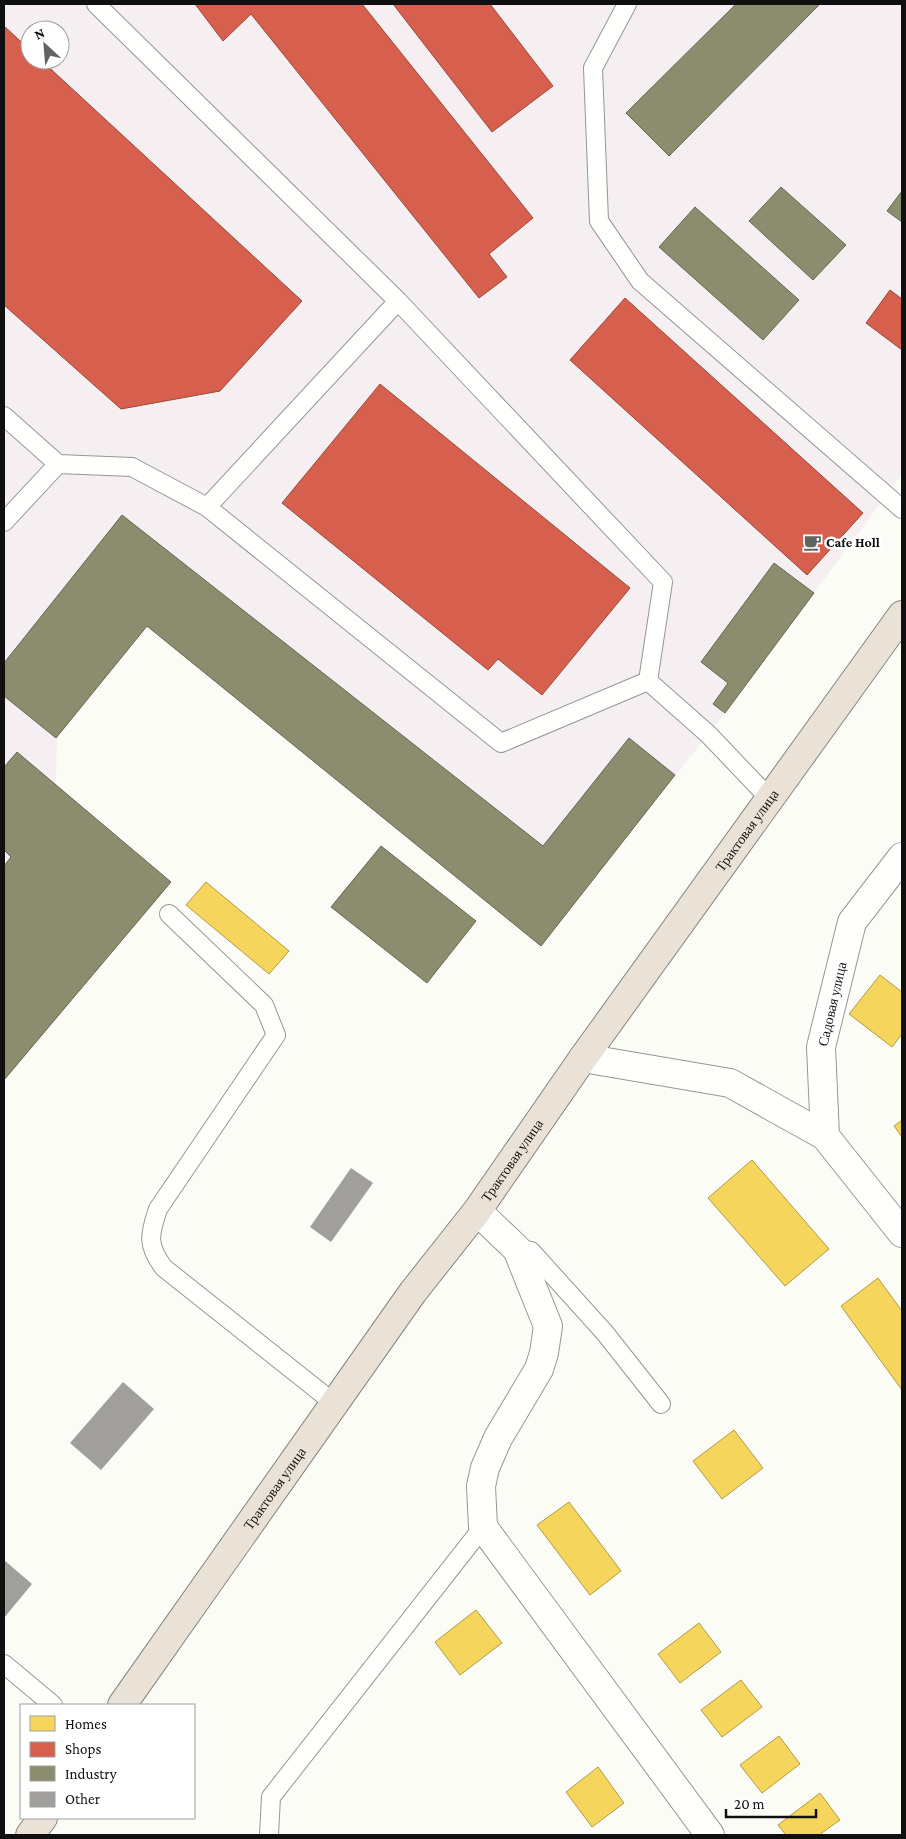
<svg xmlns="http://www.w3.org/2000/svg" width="906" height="1839" font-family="'Crimson Pro',serif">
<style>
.industrial{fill:#f5eff2;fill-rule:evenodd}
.homes{fill:#f6d55c;stroke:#b19a45}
.shops{fill:#d6604d;stroke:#9b483b}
.industry{fill:#8c8c6e;stroke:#676752}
.building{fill:#a09f9b}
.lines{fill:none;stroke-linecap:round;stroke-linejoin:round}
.lane-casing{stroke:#969694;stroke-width:20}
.street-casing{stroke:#969694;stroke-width:30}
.highway-casing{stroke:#848481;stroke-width:30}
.lane{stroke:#fffffe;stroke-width:18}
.street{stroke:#fffffe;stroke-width:28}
.highway{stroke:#ebe2d7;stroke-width:28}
.labels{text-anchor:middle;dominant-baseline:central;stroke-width:5;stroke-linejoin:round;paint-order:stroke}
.poi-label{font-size:14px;font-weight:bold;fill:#101010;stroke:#fff;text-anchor:start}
.street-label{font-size:14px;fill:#101010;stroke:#fff}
</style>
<rect width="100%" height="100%" fill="#fcfcf7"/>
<path class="industrial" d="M4,4H902V474L725,713L541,946L147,627L57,737L56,785L171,882L4,1080ZM30,30H60V60H30Z"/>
<path class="homes" d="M206,882L289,951L269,974L186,905Z
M880,975L902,992V1034L892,1047L849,1014Z
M902,1120V1137L894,1126Z
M752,1160L829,1249L785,1286L708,1198Z
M878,1278L902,1311V1390L841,1306Z
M734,1430L763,1468L722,1499L693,1461Z
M569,1502L621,1571L590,1595L537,1525Z
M476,1610L502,1643L460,1675L435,1642Z
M699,1623L721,1652L680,1683L658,1654Z
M741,1680L762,1707L722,1737L701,1710Z
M779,1736L800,1764L762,1793L740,1765Z
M598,1767L624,1803L592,1827L566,1792Z
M820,1793L840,1820L819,1835H786L778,1825Z"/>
<path class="shops" d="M195,4H362L533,218L489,254L507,277L479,298L251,14L223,41Z
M393,4H490L553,86L492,132Z
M4,26L30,50V60H41L302,301L220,391L121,409L4,305Z
M890,290L902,299V350L866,323Z
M625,298L863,513L807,575L570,360Z
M380,384L630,588L542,695L498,659L488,670L282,503Z"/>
<path class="industry" d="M736,4H820L669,156L626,113Z
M781,187L846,245L813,280L749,221Z
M902,191V222L887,211Z
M695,207L799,300L763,340L659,247Z
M122,515L543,846L629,738L675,775L541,946L147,626L56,738L4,696V663Z
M774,563L814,593L725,713L713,704L728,683L701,662Z
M17,752L171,882L4,1080V866L11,857L4,850V767Z
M381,846L476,921L427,983L331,907Z"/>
<path class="building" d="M351,1168L373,1183L331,1242L310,1227Z
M123,1382L154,1409L101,1470L70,1443Z
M4,1560L32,1584L4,1618Z"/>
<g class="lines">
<defs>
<path id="lane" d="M96,4L398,301L663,582L648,681
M627,4L593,68L599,221L640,281L902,509
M398,301L207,507L501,743L648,681
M4,416L58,464L132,467L207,507
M4,522L58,464
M648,681L708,734L770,799
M169,914L264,1005L276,1035L158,1209C149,1235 147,1246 164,1268L334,1403
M517,1249L531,1251L605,1333L661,1404
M4,1664L53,1705
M269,1835L271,1797L483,1527"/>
<path id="street" d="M902,857L852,922L821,1047L825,1136L902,1233
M583,1058L730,1083L825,1136
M477,1211L517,1249L548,1326L544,1353L539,1369L498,1438L485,1468L481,1486L483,1527L710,1835"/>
<g id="highway">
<path id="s1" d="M122,1705L413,1292L477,1211L583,1058L902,615"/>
<path d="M30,1835L43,1818"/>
</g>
</defs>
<use href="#lane" class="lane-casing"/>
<use href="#street" class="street-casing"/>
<use href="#highway" class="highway-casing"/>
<use href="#lane" class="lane"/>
<use href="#street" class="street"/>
<use href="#highway" class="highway"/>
</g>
<defs>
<symbol id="cafe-bare" viewBox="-9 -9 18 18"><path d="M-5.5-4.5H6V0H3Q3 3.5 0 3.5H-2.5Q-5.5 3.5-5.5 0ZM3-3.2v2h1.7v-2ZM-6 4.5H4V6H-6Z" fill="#636361" stroke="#fff" stroke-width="2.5" paint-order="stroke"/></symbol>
</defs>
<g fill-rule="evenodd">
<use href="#cafe-bare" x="800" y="530" width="25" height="25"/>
</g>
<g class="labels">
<g class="poi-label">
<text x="826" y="542">Cafe Holl</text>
</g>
<g class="street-label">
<text stroke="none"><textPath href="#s1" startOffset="1075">Трактовая улица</textPath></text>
<text transform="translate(832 1004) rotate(-77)">Садовая улица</text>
<text stroke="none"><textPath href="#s1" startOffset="670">Трактовая улица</textPath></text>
<text stroke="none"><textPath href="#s1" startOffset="265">Трактовая улица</textPath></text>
</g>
</g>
<rect width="906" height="1839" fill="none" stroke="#101010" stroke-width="10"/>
<rect x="20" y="1704" width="175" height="115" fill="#ffffff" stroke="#9f9f9f"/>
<rect x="30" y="1716" width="25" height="15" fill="#f6d55c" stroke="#9f9f9f"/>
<text x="65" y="1729" font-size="15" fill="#101010">Homes</text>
<rect x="30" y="1742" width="25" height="15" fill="#d6604d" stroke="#9f9f9f"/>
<text x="65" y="1754" font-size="15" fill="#101010">Shops</text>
<rect x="30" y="1766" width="25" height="15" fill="#8c8c6e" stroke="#9f9f9f"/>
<text x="65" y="1779" font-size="15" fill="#101010">Industry</text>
<rect x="30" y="1792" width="25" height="15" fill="#a09f9b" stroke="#9f9f9f"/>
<text x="65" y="1804" font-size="15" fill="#101010">Other</text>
<g transform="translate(45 45) rotate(334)"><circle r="24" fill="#ffffff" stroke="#9f9f9f"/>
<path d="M0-4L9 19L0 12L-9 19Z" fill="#636361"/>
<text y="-8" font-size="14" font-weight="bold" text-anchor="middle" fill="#101010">N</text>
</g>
<path d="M726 1809v8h90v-8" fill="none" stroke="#101010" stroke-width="2.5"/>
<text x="734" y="1809" font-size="15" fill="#101010" stroke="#ffffff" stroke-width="4" paint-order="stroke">20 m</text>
</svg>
